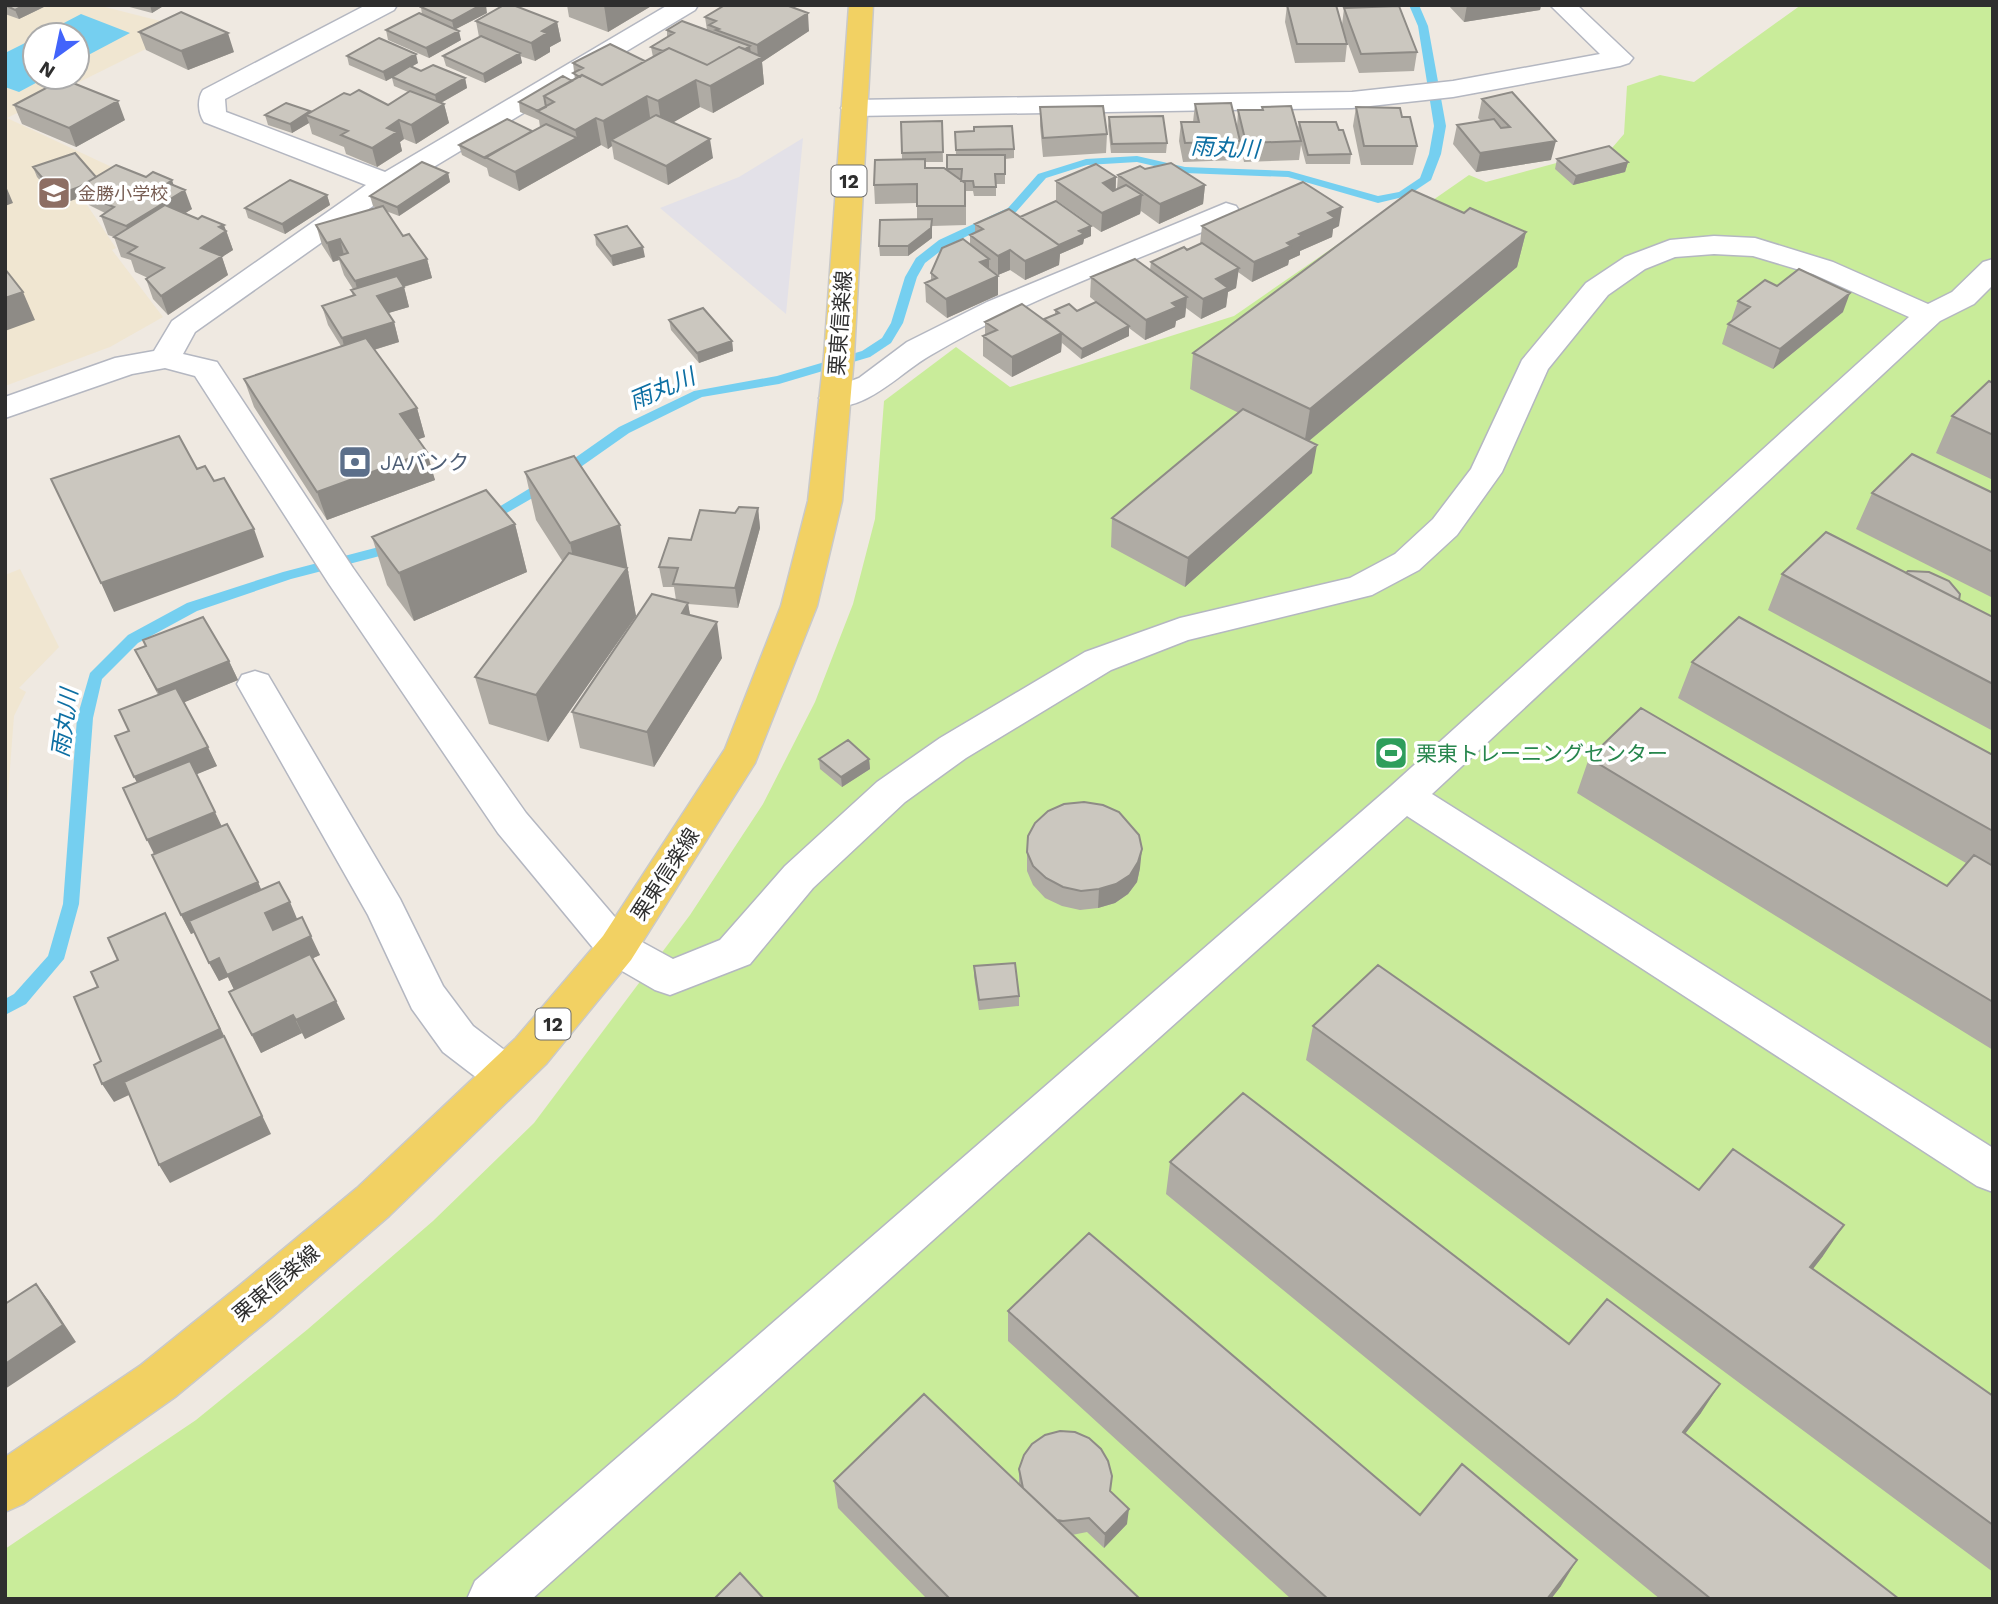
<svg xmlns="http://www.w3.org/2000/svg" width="1998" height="1604" font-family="'Work Sans','Noto Sans JP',sans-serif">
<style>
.industrial{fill:#e3e1e8}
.education{fill:#f0e6d1;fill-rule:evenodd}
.pitch{fill:#c9ec9a}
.water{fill:#75cff0}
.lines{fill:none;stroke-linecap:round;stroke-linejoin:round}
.stream{fill:#75cff0;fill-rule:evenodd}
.minor-casing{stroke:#b4b7c1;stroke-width:3}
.major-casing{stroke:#c9c9c9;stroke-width:3}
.minor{fill:#fff;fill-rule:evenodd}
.major{fill:#f2d163;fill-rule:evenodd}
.wall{fill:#afaba4}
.shaded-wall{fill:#8e8b86}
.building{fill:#cbc7bf;stroke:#8e8b86;stroke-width:2}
.labels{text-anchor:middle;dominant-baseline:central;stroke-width:7;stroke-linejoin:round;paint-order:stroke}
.far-education-label{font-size:18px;fill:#785e54;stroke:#fff;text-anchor:start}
.shield{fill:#fff;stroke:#6d6d6d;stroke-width:2}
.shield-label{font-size:19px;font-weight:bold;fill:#2e2e2e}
.street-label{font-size:21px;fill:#2e2e2e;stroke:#fff}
.service-label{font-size:21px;fill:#4e5e75;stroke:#fff;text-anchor:start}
.leisure-label{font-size:21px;fill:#27864d;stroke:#fff;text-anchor:start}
.water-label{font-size:23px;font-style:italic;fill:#0d6fa3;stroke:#fff}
</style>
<rect width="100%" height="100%" fill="#efe9e1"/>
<path class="industrial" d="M803,138L786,314L660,208L739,177Z"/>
<path class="education" d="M5,5H97L188,28L7,118L133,177L85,202L116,248L112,250L163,317L110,347L5,386ZM35,35H77V77H35Z
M20,569L59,647L19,688L26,692L14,716L5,833V575Z"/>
<path class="pitch" d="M1801,5H1993V1599H5V1549L196,1420L308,1329L433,1221L534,1123L690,915L763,804L815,702L853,604L875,519L884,401L956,347L1010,387L1234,316L1357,231L1433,200L1469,175L1486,182L1612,148L1624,134L1627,86L1660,75L1694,82Z"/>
<path class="water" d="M81,14L130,33L77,61V35H41Z
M35,38V77H47L19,92L5,87V53Z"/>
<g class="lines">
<path class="stream" d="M1409,5H1419L1428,26L1446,126L1441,154L1431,180L1407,196L1378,203L1288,177L1185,173L1137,162L1087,165L1046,178L1016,212L947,246L925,263L917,277L903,323L891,343L870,357L779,384L702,397L629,433L555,485L491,522H481L479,519L545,479L619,427L694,391L777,376L862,351L882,338L891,323L905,277L916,258L939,240L1008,208L1038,174L1086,159L1137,156L1185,167L1289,171L1378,196L1399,192L1420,178L1429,154L1434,126L1418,26Z
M398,542L403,544L405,547L403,550L291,579L197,611L138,643L102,679L93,718L79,904L64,959L26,1004L5,1015V999L14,994L48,956L63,904L77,718L90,673L128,635L187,603L283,572Z"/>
<defs>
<path id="minor" d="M366,5H397L394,10L225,99L226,112L385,172L668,5H698L695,10L397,189L195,332L183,354L217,362L353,568L526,813L631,936L673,959L720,940L785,866L877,782L940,738L1085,652L1180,618L1350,578L1395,554L1433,519L1471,469L1522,360L1586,283L1625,257L1670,240L1714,236L1755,238L1833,262L1928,304L1952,292L1983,262L1993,259V285L1974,304L1940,321L1432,794L1993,1148V1192L1977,1186L1407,816L532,1599H467L475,1581L1391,786L1909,317L1813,274L1753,256L1714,254L1675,257L1645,269L1608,295L1548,369L1502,472L1457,535L1419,570L1372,595L1188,640L1111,670L966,758L905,802L813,888L750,964L670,995L655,990L603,960L498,833L329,584L195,376L165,368L132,374L5,418V397L115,358L154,351L172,321L366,185L204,122C198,113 197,99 203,90Z
M1550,5H1577L1633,58L1629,63L1620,66L1453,97L1352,108L854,116L845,114L841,108L845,102L854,100L1352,92L1453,81L1600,54Z
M1226,203L1236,206L1240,212L1236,218C1135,261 1025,299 931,355C899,373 864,415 824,405L819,398L824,391L859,378L907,342L987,302Z
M255,671L268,675L400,899L443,986L473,1026L520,1062L527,1075L520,1088L505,1093L490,1088L443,1052L412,1009L368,915L237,684L242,675Z"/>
<path id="major" d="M849,5H873L854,356L842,501L817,606L755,763L631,960L546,1064L389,1216L273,1316L175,1397L23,1504L5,1512V1457L141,1365L239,1286L357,1188L516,1038L603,936L725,749L781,606L808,501L824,356Z"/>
</defs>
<use href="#minor" class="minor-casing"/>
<use href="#major" class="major-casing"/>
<use href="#minor" class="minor"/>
<use href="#major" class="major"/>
</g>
<path class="wall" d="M5,5H48L19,19L5,14Z
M122,5H165L152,13Z
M567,5H653L608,32L569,17Z
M725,5H797L795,8L809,31L762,62L764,84L713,113L700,107L673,122L713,158L668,185L614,159L612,146L608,149L601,145L519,191L489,176L487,168L462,155L459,145L532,131L540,127L539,120L520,112L519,102L575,80L573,63L645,61L653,57L651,47L667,37V30H707L705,17Z
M1287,5H1336L1342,25L1344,8L1417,52L1414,71L1359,73L1344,33L1347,44L1345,62L1295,63L1285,22Z
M1448,5H1541L1540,10L1464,22Z
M421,7L487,13L456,29L461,40L429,58L388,40L386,30L422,15Z
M476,21L557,22L561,41L550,47V52L535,61L520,56L522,63L485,83L446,66L443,56L479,37Z
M139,32L234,52L188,70L146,50Z
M347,56L418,63L411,67L421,71L465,78L467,88L441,103L444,104L449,123L416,144L404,139L400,142L402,151L377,167L346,154L344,147L312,134L309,123L292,133L268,125L265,115L310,113L350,95L388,105L408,92L394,86L392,78L386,81L349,65Z
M1482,99L1551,160L1476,172L1453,144L1457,125L1481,121L1478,118Z
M1195,104L1237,127L1238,110H1262V107L1298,129L1299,122L1339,130L1351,154L1350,164H1306L1301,145L1299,160L1244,162L1240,144L1238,160L1183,162L1179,141L1181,122H1193Z
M14,105L125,120L76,147L22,124Z
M1040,107L1107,134L1106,153L1043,157L1040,126Z
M1356,107L1402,117L1417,146L1413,165H1361L1353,126Z
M1109,117L1167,143L1166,153H1111L1108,126Z
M942,121L943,162H925L926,168L947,170L956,155L955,132L1014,149V158L1005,159V184H996V196H974L973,191H966V225L932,226V238L908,256H880L879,246L917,220V203L875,204L874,185L902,159L901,122Z
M1557,159L1628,162L1625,172L1573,185L1555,169Z
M33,167L96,177H146L174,185L192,209L185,213L226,230L233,250L222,257L228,275L168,315L153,299L146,279L148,278L135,272L131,260L121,257L114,237L108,235L101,216L105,213L89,205L85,196L61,204L37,177Z
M1145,169L1205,185L1203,204L1159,224L1141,211L1140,214L1101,232L1056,200V181L1116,177V190L1117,189L1118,175Z
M448,173L450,182L399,216L386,211L403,236L427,259L432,278L404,287L409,307L388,313L394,322L399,342L374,350L417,408L425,437L418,439L435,480L327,520L254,407L244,379L341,346L328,325L322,306L353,296L351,290L353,289L344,275L339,260L333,262L322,245L316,225L377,208L373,206L370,196Z
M327,195L330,205L285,234L248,218L245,208Z
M1464,213L1526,232L1517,267L1309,441L1312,473L1185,587L1111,547L1112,518L1239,413L1190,389L1193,353Z
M1020,217L1091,236L1084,239L1083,244L1060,254L1059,265L1025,280L1010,270L998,275L989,268L998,276V295L947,318L926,302L925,283L931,280V273L970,245V235L975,232V224Z
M1202,226H1339L1333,229L1332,237L1300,251V255L1289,260L1288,265L1252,282L1238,272L1236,288L1228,292L1226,307L1201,319L1186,308L1185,317L1176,321L1175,327L1145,340L1129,328V336L1081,359L1062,343L1061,352L1012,377L983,356V336L985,335V322L1044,319L1055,314V310L1077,311L1097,303L1090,297L1091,277L1150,270L1151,262L1200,244Z
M595,235L645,257L613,266L596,245Z
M1777,286L1843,312L1773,369L1722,344L1728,324L1732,321H1731L1738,301Z
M669,320L732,341L733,351L699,363L671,330Z
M1993,383V480L1936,453L1952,416Z
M525,472L629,572L628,573L636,616L548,742L489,724L475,677L563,562L536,520Z
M1872,493H1993V598L1856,529Z
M758,508L760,528L738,608L688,604L690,615L722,658L654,767L580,748L572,712L676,600L674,587H663L659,567L691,540L735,513Z
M515,524L527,572L414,621L387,585L372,537Z
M1782,574L1959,600L1993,617V731L1768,610Z
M135,650L229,661L238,680L184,702L217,766L196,774L221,826L258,882L261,890L297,919L320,955L313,958L345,1019L305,1039L302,1033L261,1053L229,992L234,989L228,977L219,981L195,932L191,934L181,915L154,854L137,782L129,731L158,695Z
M1692,662L1993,755V1050L1577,793L1589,758L1947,886L1966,863L1678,698Z
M819,759H869L870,769L842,787L820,769Z
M1027,852L1140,868L1137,882L1128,894L1115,903L1098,908L1080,910L1062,906L1045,898L1033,885L1027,871Z
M974,966L1019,996V1006L979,1010L974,976Z
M1313,1026L1699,1190L1823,1256L1813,1269L1993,1396V1572L1306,1060Z
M1170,1162L1569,1344L1701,1413L1685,1434L1899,1599H1660L1166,1194Z
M1008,1311L1420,1515L1561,1586L1551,1599H1291L1008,1341Z
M1019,1469L1110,1492L1127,1524L1104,1548L1087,1532L1072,1535L1140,1599H927L838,1508L834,1481L1019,1484Z"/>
<path class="shaded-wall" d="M25,5H48L19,19L15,10Z
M150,5H165L152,13Z
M481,5H486L487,13L454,30L452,21Z
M604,5H653L608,32Z
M1467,5H1541L1540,10L1464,22Z
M808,13L809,31L762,62L764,84L713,113L710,86L711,70L750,46L752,62L758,59L757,45Z
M557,22L561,41L550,47V52L535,61L531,43L542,31Z
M459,31L461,40L429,58L426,48Z
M228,33L234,52L188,70L181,51Z
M520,53L522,63L485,83L483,74Z
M416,54L418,63L386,81L383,72Z
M465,78L467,88L437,105L435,95Z
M696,80L700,107L662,129L658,101Z
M647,96L651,124L611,140L612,146L608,149L603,121Z
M118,101L125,120L76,147L69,128Z
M444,104L449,123L416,144L411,125Z
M310,111L311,117L306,115L309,123L292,133L290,124Z
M596,118L601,145L519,191L515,172L577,138L575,130Z
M399,120L404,139L400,142L402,151L377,167L372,148L387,128Z
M710,139L713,158L668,185L666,166Z
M1556,141L1551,160L1476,172L1480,153Z
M1628,162L1625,172L1573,185L1576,176Z
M448,173L450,182L399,216L397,207Z
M1116,177L1115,197L1103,183Z
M172,180L177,195L185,190L192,209L133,246L126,226Z
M5,184L13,203L5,206Z
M1205,185L1203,204L1159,224L1160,204Z
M82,186L85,196L61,204L57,195Z
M327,195L330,205L285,234L282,224Z
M1142,195L1140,214L1101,232L1102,213Z
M1342,207L1339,226L1333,229L1332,237L1300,251V255L1289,260L1288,265L1252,282L1254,262L1287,243L1328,213Z
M932,219V238L908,256V246Z
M224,225L233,250L222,257L228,275L168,315L161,296L219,227Z
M1091,226V236L1084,239L1083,244L1060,254L1059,265L1025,280V261L1079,231Z
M1526,232L1517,267L1304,445L1310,409Z
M340,239L345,259L338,256L339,260L333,262L327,243Z
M643,247L645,257L613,266L611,256Z
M1010,250V270L998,275V256Z
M427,259L432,278L360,300L355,281Z
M989,259V278L980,262Z
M1239,268L1236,288L1228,292L1226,307L1201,319L1203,299L1216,279Z
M998,276V295L947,318L946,299Z
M404,287L409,307L382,315L377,296Z
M23,292L35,320L5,331V298Z
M1850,293L1843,312L1773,369L1780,349Z
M1187,297L1185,317L1176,321L1175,327L1145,340L1146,320L1172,303Z
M394,322L399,342L347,358L342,338Z
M1129,326V336L1081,359L1082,349Z
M1062,333L1061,352L1012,377V357Z
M732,341L733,351L699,363L697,353Z
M417,408L425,437L408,443L400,414Z
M1317,445L1312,473L1185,587L1188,558Z
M427,452L435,480L327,520L317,492Z
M758,508L760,528L738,608L735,588Z
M515,524L527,572L414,621L399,573Z
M620,525L636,616L548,742L536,695L580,590L570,543Z
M254,529L264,557L114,612L101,583Z
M688,603L694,639L682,613Z
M717,622L722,658L654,767L647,732Z
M229,661L238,680L166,710L157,690Z
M208,747L217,766L144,796L134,777Z
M869,759L870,769L842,787L841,777Z
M215,812L224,831L157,860L147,840Z
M1142,849L1140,868L1137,882L1128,894L1115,903L1098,908L1099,889Z
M258,882L266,901L191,934L181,915Z
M290,902L298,921L273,932L265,913Z
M165,913L230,1048L114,1102L102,1084Z
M311,936L320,955L236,994L228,977L219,981L209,963L219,958Z
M336,1001L345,1019L305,1039L296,1020Z
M293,1015L302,1033L261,1053L252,1035Z
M224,1036L271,1134L170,1183L159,1165Z
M1844,1225L1823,1256L1790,1298L1810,1267Z
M36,1284L49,1301L76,1342L5,1389V1364Z
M1720,1384L1701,1413L1665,1460L1683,1432Z
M1129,1509L1127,1524L1104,1548L1105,1534Z
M1577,1560L1561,1586L1551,1599H1547Z"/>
<path class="building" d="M5,5H25L15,10Z
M424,5H481L452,21L421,7Z
M504,5H513L557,22L542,31L547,33L531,43L476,21Z
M725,5H786L808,13L757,45L716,30L719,29L709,25L716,21L705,17Z
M1287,5H1336L1347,44H1297Z
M1399,6L1417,52L1361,54L1344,8Z
M181,12L228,33L181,51L139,32Z
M419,13L459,31L426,48L386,30Z
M682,21L750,46L745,49L739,47L707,65L669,48L663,51L651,47L674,33L667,30Z
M481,36L520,53L483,74L443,56Z
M379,38L416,54L383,72L347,56Z
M610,44L645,61L602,85L582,75L580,77L573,73L583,68L573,63Z
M739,47L762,57L710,86L696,80L658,101L647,96L603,121L596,118L575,130L537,111L554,102L544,96L582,75L602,85L669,48L707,65Z
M433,65L465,78L435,95L392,77L410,66L421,71Z
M563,76L572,81L544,96L546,107L538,111L519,102Z
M63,79L118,101L69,128L14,105Z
M359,90L388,105L410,91L444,104L411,125L399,120L387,128L397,132L372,148L341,135L348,131L306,115L344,93L350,95Z
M1512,92L1556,141L1480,153L1457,125L1494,119L1501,128L1510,127L1482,99Z
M286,103L310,111L290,124L265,115Z
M1231,103L1240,141L1185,143L1181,122H1199L1195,104Z
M1103,106L1107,134L1043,138L1040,107Z
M1291,106L1301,141L1246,143L1238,110H1263L1262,107Z
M1356,107L1400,108L1402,117H1410L1417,146H1364Z
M656,115L710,139L666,166L611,140Z
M1163,116L1167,143L1112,144L1109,117Z
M507,119L532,131L485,158L459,145Z
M942,121L943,152L902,153L901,122Z
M1299,122H1336L1339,130H1343L1351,154L1308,155Z
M546,124L577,138L515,172L485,157Z
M1012,126L1014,149L956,150L955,132L974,131V127Z
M1609,146L1628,162L1576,176L1557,159Z
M75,153L96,177L81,186H82L57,195L33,167Z
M947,155H1005V174H995L996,187H974L973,181H961L962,169H947Z
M925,159V168H944L965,183V206H917V184L874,185L875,160Z
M422,162L448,173L397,207L370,196Z
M1171,163L1205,185L1160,204L1118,175L1140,166L1145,169Z
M1096,164L1116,177L1103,183L1113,191L1126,185L1142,195L1102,213L1056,181Z
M116,165L146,177L153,172L172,180L168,183L185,190L126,226L101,216L114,207L104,203L109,200L81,186Z
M290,180L327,195L282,224L245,208Z
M1303,182L1342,207L1328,213L1335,218L1299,234L1302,236L1287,243L1291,246L1254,262L1202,226Z
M1412,190L1464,213L1470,208L1526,232L1310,409L1193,353Z
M1056,201L1091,226L1079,231L1084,234L1059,245L1020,217Z
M165,205L198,219L202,216L224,225L219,227L226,231L201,248L222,256L161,296L146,279L164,268L128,253L137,247L114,237Z
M383,206L403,236L409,234L427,259L355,281L338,256L348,253L340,239L327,243L316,225Z
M1009,209L1060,246L1025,261L1010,250L998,256L970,235L983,229L975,224Z
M932,219L931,228L908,246H879L880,220Z
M627,226L643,247L611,256L595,235Z
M963,239L989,259L980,262L998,276L946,299L925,283L937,278L931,273L942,248Z
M1202,243L1239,268L1216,279L1228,288L1203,299L1151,262L1184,247L1187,250Z
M1135,259L1187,297L1172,303L1177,307L1146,320L1091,277Z
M5,269L23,292L5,298Z
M1799,269L1850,293L1780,349L1728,324L1750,307L1738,301L1765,280L1777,286Z
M397,276L404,287L377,296L394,322L342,338L322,306L355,295L351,290Z
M1096,302L1129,326L1082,349L1044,319L1059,313L1055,310L1069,304L1077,311Z
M1022,304L1062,333L1012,357L983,336L997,330L985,322Z
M703,308L732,341L697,353L669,320Z
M366,338L417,408L400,414L427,452L317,492L244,379Z
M1989,381L1993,383V435L1952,416Z
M1243,409L1317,445L1188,558L1112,518Z
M179,436L197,469L205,466L214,481L224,478L254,529L101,583L51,479Z
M1912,454L1993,493V552L1872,493Z
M574,456L620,525L570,543L525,472Z
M486,490L515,524L399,573L372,537Z
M739,507L758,508L735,588L673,584L678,568L659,567L669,538L691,540L700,510L735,513Z
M1826,532L1993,617V684L1782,574Z
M569,553L627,568L536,695L475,677Z
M1908,571L1929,572L1949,581L1960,594L1959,600L1906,573Z
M652,594L688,603L682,613L717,622L647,732L572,712Z
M203,617L229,661L157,690L135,650L146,646L143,640Z
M1739,617L1993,755V831L1692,662Z
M176,688L208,747L134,777L115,736L129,731L119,710Z
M1641,708L1947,886L1974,855L1993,866V1002L1589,758Z
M848,740L869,759L841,777L819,759Z
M190,761L215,812L147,840L123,788Z
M1084,802L1103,805L1119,812L1139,835L1142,849L1138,862L1130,875L1116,884L1099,889L1081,891L1063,887L1046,878L1033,866L1027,852L1028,836L1035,823L1048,811L1064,804Z
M227,824L258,882L181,915L152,855Z
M279,882L290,902L265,913L273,930L302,917L311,936L227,975L219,958L209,963L189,921Z
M165,913L220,1029L102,1084L94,1065L101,1061L74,997L98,987L91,972L118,960L108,938Z
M310,954L336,1001L296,1020L293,1015L252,1035L229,992Z
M1015,963L1019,996L979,1000L974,966Z
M1378,965L1699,1190L1733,1149L1844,1225L1810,1267L1993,1396V1525L1313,1026Z
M224,1036L262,1116L159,1165L124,1082Z
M1243,1093L1569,1344L1607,1299L1720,1384L1683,1432L1899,1599H1711L1170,1162Z
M1089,1233L1420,1515L1462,1464L1577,1560L1547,1599H1328L1008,1311Z
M36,1284L63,1325L5,1364V1304Z
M924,1394L1140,1599H950L834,1481Z
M1060,1431L1075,1432L1089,1438L1101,1449L1108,1461L1112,1476L1110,1491L1129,1509L1105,1534L1089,1518L1063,1521L1057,1520L1023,1488L1019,1469L1024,1455L1032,1444L1045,1435Z
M740,1573L764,1599H714Z"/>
<defs>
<symbol id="school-square" viewBox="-11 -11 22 22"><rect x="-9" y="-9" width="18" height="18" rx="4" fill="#8d6e63" stroke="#fff"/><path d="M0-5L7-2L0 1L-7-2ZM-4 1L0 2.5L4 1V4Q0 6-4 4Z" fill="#fff"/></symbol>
<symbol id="bank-square" viewBox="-11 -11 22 22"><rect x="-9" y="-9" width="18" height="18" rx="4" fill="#5c6f8a" stroke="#fff"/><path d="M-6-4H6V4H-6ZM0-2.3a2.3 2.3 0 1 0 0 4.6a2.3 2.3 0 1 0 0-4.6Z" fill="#fff"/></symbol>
<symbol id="stadium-square" viewBox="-11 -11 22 22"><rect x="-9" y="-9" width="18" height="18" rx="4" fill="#2e9e5b" stroke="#fff"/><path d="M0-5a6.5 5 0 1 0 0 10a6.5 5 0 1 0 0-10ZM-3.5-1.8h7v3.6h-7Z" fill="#fff"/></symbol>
</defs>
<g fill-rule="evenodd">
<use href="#school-square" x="35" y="174" width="38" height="38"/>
<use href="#bank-square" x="336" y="443" width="38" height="38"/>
<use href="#stadium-square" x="1372" y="734" width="38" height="38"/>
</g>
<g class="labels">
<g class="far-education-label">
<text x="78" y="193">金勝小学校</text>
</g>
<g class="shield">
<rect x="831.5" y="165.5" width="35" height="31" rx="5"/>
<rect x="535.5" y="1008.5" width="35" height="31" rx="5"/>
</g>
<g class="shield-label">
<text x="849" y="181">12</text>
<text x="553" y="1024">12</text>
</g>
<g class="street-label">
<text transform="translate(840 323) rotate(-86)">栗東信楽線</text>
<text transform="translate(665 874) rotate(-57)">栗東信楽線</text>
<text transform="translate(276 1283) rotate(-40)">栗東信楽線</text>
</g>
<g class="service-label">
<text x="380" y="462">JAバンク</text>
</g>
<g class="leisure-label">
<text x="1416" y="753">栗東トレーニングセンター</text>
</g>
<g class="water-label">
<text transform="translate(1225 148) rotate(3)">雨丸川</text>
<text transform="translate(662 389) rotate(-23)">雨丸川</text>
<text transform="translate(65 723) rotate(-82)">雨丸川</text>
</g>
</g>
<rect width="1998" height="1604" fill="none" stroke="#2e2e2e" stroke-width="14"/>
<g transform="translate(56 56) rotate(213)"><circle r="33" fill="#ffffff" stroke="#ababab" stroke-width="2"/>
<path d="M0-5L12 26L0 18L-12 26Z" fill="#4264fb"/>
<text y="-10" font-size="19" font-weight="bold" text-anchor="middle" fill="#2e2e2e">N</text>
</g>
</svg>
